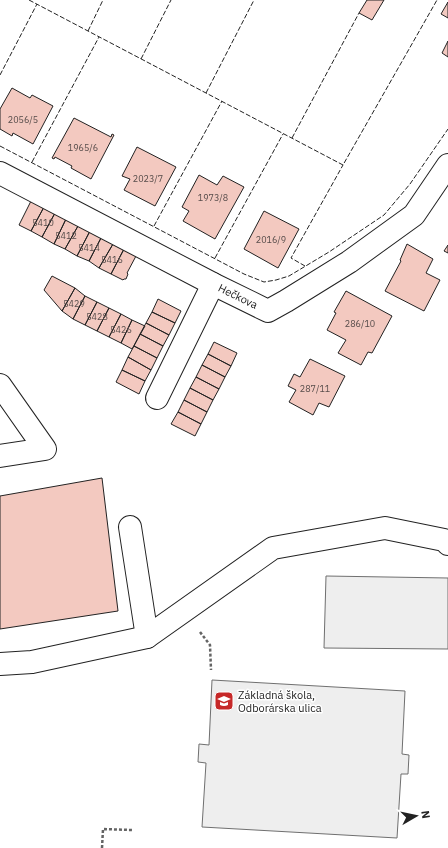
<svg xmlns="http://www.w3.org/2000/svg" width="448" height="848" font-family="'IBM Plex Sans',sans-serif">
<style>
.green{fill:#eee;stroke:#6f6f6f}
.building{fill:#f3c9c0;stroke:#222}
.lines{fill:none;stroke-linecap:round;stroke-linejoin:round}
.minor-casing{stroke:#222;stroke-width:24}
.path{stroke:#646464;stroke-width:2.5;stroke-dasharray:3 2;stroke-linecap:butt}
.minor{stroke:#fff;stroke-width:22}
.fence{stroke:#222;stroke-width:1;stroke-dasharray:5 2;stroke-linecap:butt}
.labels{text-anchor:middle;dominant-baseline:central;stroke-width:3;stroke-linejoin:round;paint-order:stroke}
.number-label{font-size:9px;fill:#564c4a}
.street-label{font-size:11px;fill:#222;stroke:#fff}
.poi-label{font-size:11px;fill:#222;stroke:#fff;text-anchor:start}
</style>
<rect width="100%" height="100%" fill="#fff"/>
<path class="green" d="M326,576L448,578V649L324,648Z
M212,680L405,691L402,754L409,755L408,774H401L397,838L202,827L206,763L198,762L199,744L209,745Z"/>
<path class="building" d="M367,0H384L372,20L359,13Z
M448,2V18L441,14Z
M448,41V57L442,53Z
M12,88L30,98L32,95L53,106L33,144L13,133L12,136L0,129V109Z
M74,118L111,137L112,134L114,135L91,179L71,168L72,166L55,157L54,159L52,158Z
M137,147L176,167L155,206L124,190L130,179L122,176Z
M199,175L217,185L223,176L244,187L215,239L183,221L189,211L182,207Z
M31,201L44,207L31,231L19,225Z
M44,207L55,213L42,237L31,231Z
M264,211L299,229L278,268L244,249Z
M55,213L66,219L54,244L42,237Z
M66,219L78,226L65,249L54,244Z
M78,226L90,231L77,256L65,249Z
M90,231L101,238L89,261L77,256Z
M101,238L113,244L99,268L89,261Z
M113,244L124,249L111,274L99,268Z
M407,244L433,259L426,273L440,280L424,311L385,291L401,261L400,260Z
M448,245V253L444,251Z
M124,249L136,256L127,273L128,274L126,279H124L123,280L111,274Z
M52,276L75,288L62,311L44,290Z
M75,288L85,296L73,319L62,311Z
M346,291L392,316L372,353L368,352L361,365L338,353L346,340L327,330L336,313L334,312Z
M85,296L97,302L85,325L73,319Z
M158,299L181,311L175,323L152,312Z
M97,302L109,308L97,331L85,325Z
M109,308L121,314L109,337L97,331Z
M152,312L175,323L169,335L146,323Z
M121,314L132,320L121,343L109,337Z
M132,320L145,326L132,349L121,343Z
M146,323L169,335L163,346L140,334Z
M140,334L163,346L157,358L134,346Z
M214,342L237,353L231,366L208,354Z
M134,346L157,358L151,370L128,357Z
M208,354L231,366L225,377L202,365Z
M128,357L151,370L145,381L122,370Z
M310,359L345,376L329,407L319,403L313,415L289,402L296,390L288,386L294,374L300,377Z
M202,365L225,377L219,389L196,377Z
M122,370L145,381L139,394L116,382Z
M196,377L219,389L213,400L190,388Z
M190,388L213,400L207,412L184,400Z
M184,400L207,412L201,424L178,412Z
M178,412L201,424L195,436L171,424Z
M102,478L118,611L0,629V496Z"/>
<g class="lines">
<defs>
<g id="minor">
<path id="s1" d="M0,173L213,284L268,311L286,301L349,262L414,215L448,165"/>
<path d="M0,385L45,449L0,456"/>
<path d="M157,398L213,284"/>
<path d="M130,527L147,637"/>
<path d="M0,664L32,662L147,637L273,548L385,528L444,540L448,544"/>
</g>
</defs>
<use href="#minor" class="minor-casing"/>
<path class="path" d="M200,632L210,645L211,670
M102,848L103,829L132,830"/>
<use href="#minor" class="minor"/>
<path class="fence" d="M29,0L343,165L437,0
M88,31L103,0
M141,59L171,0
M0,75L37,4
M206,93L254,0
M292,138L359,13
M0,146L244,274L264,282L276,280L289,276L329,252L384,215L410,184L448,129
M32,162L99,37
M154,226L222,101
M215,258L283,134
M305,266L291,258L343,165"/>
</g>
<defs>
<symbol id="school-square" viewBox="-11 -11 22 22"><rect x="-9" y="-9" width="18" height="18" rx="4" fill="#c62828" stroke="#fff"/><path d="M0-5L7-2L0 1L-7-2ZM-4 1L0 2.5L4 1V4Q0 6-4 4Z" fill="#fff"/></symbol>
</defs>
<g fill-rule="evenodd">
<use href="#school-square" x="213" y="690" width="22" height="22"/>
</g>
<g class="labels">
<g class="number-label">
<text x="23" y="119">2056/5</text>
<text x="83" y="147">1965/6</text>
<text x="148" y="178">2023/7</text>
<text x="213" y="197">1973/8</text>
<text x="43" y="222">5410</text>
<text x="66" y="235">5412</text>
<text x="271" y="239">2016/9</text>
<text x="89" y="247">5414</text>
<text x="112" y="259">5416</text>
<text x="74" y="303">5429</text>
<text x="97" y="316">5428</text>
<text x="360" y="323">286/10</text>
<text x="121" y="329">5426</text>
<text x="315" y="388">287/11</text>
</g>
<g class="street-label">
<text stroke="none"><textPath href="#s1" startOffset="268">Hečkova</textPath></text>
</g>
<g class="poi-label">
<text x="238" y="695">Základná škola,<tspan x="238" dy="13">Odborárska ulica</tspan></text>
</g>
</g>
<g transform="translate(416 816) rotate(81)" stroke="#ffffff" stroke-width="3" paint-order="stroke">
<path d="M0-3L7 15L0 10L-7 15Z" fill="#222222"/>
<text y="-6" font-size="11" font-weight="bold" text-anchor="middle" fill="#222222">N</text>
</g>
</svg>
